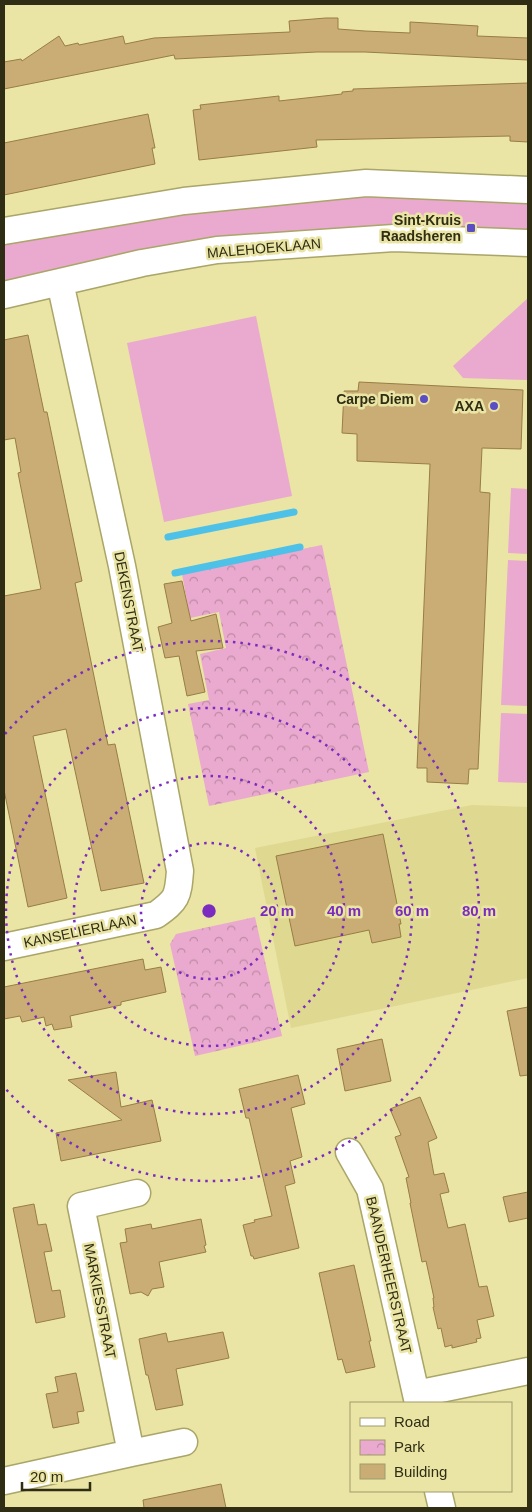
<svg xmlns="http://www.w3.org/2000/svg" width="532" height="1512" font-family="Arial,sans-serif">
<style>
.built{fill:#ded890}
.grass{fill:#eaa9ce}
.park{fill:url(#park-crowns)}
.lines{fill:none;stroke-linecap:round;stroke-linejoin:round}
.stream{stroke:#4ec1e8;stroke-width:7}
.building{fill:#caad74;stroke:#987d44}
.minor-casing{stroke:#aaa568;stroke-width:29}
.minor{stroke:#fff;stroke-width:26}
.ring{fill:none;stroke:#7b2cbf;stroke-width:2.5;stroke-dasharray:2.5 5}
.poi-dot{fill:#5d4dc5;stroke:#eae4a5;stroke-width:2}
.labels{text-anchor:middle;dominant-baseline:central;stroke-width:5;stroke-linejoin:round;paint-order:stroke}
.poi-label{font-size:14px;font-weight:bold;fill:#2f2d14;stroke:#eae4a5;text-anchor:end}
.street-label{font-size:14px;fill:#2f2d14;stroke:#eae4a5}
.centre{fill:#7b2cbf;stroke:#eae4a5;stroke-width:2.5}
.ring-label{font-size:15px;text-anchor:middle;font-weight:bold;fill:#7b2cbf;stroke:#eae4a5;stroke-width:5;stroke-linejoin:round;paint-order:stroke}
</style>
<defs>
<pattern id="park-crowns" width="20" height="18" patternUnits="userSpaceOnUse" patternTransform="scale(1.25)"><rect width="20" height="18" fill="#eaa9ce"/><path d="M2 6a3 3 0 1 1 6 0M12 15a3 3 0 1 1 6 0" fill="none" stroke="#be8aa6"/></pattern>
</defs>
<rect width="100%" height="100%" fill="#eae4a5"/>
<path class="built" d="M472,805L528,807V978L291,1028L255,848Z"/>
<path class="grass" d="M363,193L528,195V232L190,245L4,281V244L193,208Z
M528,298V380L463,378L453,366Z
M256,316L292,496L164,522L127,343Z
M511,488L528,489V554L508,553Z
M508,560L528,561V706L501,705Z
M501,713L528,714V783L498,782Z"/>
<path class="park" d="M322,545L369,772L209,806L188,704L209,700L200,654L226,648L219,612L190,618L182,574Z
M255,917L282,1036L195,1056L170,944L176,934Z"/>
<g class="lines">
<path class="stream" d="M168,537L294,512
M175,573L300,547"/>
</g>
<path class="building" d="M326,18H338V29L365,31L410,33V22L478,26L477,36L528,38V60L365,52H317L175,59L174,55L4,89V62L21,59L22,61L59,36L65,46L78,43L79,45L123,36L125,44L154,38L290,32L289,21Z
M528,83V142L510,141V136L316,140L317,147L199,160L193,110L201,109L200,105L279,96V101L342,94V92L353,91V89Z
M148,114L155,148H152L155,164L4,195V143Z
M28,335L44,412H47L82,581L75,583L108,745L115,744L144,883L101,891L66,729L33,736L67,898L28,907L4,790V596L41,589L18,473L21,472L15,438L4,440V340Z
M359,382L523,390L521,449L482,448L480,492L490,493L484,635L478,769H469L468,784L427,782V768H417L430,464L357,461V434L342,433L344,391H358Z
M182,581L191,621L216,614L223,648L196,651L205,692L187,696L179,656L165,658L158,627L172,623L164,584Z
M383,834L401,924H399L401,937L372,943L369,930L295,946L276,856Z
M143,959L145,970L161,967L166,992L121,1002V1005L70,1016L72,1027L54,1030L52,1024L46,1026L44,1017L22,1022L20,1016L4,1019V987Z
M528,1007V1075L520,1076L507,1011Z
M382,1039L391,1081L345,1091L337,1049Z
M116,1072L121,1107L152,1100L161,1141L61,1161L56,1133L122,1120L68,1080Z
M298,1075L305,1104L291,1108L302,1157L290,1161L295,1183L285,1186L299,1248L254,1259L253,1256H251L243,1225L255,1222L254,1220L272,1216L249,1118H246L239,1089Z
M420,1097L437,1138L428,1142L434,1175L444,1173L449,1192L440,1194L448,1228L465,1224L479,1287L487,1286L494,1316L477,1320L481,1338L476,1339L477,1342L452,1348V1345L445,1347L441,1328L438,1329L433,1307H434L433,1298H434L426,1261L422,1262L410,1203H411L406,1178L409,1177L395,1137L401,1135L390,1109Z
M528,1192V1218L509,1222L503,1197Z
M34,1204L38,1225L46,1224L52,1251L44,1252L52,1291L60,1290L65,1317L36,1323L13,1208Z
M201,1219L206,1245L204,1246L206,1252L159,1262L164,1287L152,1289L148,1296L141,1292L130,1294L120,1243L127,1242L125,1229L151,1224L152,1229Z
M354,1265L371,1341H369L375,1367L346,1373L342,1359L338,1360L319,1273Z
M223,1332L229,1358L176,1369L183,1405L156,1410L148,1375H146L139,1339L166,1333L168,1342Z
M76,1373L84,1411L77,1412L79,1423L53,1428L46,1394L58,1392L55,1377Z
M221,1484L226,1508H144L143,1500Z"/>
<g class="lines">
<defs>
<path id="minor" d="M4,231L184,201L366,183L528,190
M4,295L142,263L217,250L394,238L528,243
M4,947L156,915C177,900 178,897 180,871L122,566L60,282
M349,1152L370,1189L418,1403
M137,1193L81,1206L131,1453L184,1442
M416,1394L528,1371
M4,1481L131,1453
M438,1491L442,1508"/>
</defs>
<use href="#minor" class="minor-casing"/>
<use href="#minor" class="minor"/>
</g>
<g class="ring">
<circle cx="209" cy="911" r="68"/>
<circle cx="209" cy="911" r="135"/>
<circle cx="209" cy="911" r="203"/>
<path d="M5 734A270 270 0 1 1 5 1088"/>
</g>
<g class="poi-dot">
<rect x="466" y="223" width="10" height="10" rx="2.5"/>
<circle cx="424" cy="399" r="5"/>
<circle cx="494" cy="406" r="5"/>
</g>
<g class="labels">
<g class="poi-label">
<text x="461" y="220">Sint-Kruis<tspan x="461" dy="16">Raadsheren</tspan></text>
<text x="414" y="399">Carpe Diem</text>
<text x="484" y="406">AXA</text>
</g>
<g class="street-label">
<text transform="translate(264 248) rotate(-5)">MALEHOEKLAAN</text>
<text transform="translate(129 602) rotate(79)">DEKENSTRAAT</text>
<text transform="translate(80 931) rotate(-12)">KANSELIERLAAN</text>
<text transform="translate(389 1275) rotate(77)">BAANDERHEERSTRAAT</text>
<text transform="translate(100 1301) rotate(79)">MARKIESSTRAAT</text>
</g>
</g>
<circle cx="209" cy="911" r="8" class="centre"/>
<g class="ring-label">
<text x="277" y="916">20 m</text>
<text x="344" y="916">40 m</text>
<text x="412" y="916">60 m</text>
<text x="479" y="916">80 m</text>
</g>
<rect width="532" height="1512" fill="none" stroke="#2f2d14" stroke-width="10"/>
<rect x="350" y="1402" width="162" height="90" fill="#eae4a5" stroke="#9f9b6b"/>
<rect x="360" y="1418" width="25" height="8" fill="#ffffff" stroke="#9f9b6b"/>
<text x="394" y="1427" font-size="15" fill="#2f2d14">Road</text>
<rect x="360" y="1440" width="25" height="15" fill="url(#park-crowns)" stroke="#9f9b6b"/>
<text x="394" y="1452" font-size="15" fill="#2f2d14">Park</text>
<rect x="360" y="1464" width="25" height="15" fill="#caad74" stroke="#9f9b6b"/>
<text x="394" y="1477" font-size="15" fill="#2f2d14">Building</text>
<path d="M22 1482v8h68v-8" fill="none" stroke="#2f2d14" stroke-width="2.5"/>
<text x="30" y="1482" font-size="15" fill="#2f2d14" stroke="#eae4a5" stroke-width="4" paint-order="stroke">20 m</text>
</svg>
